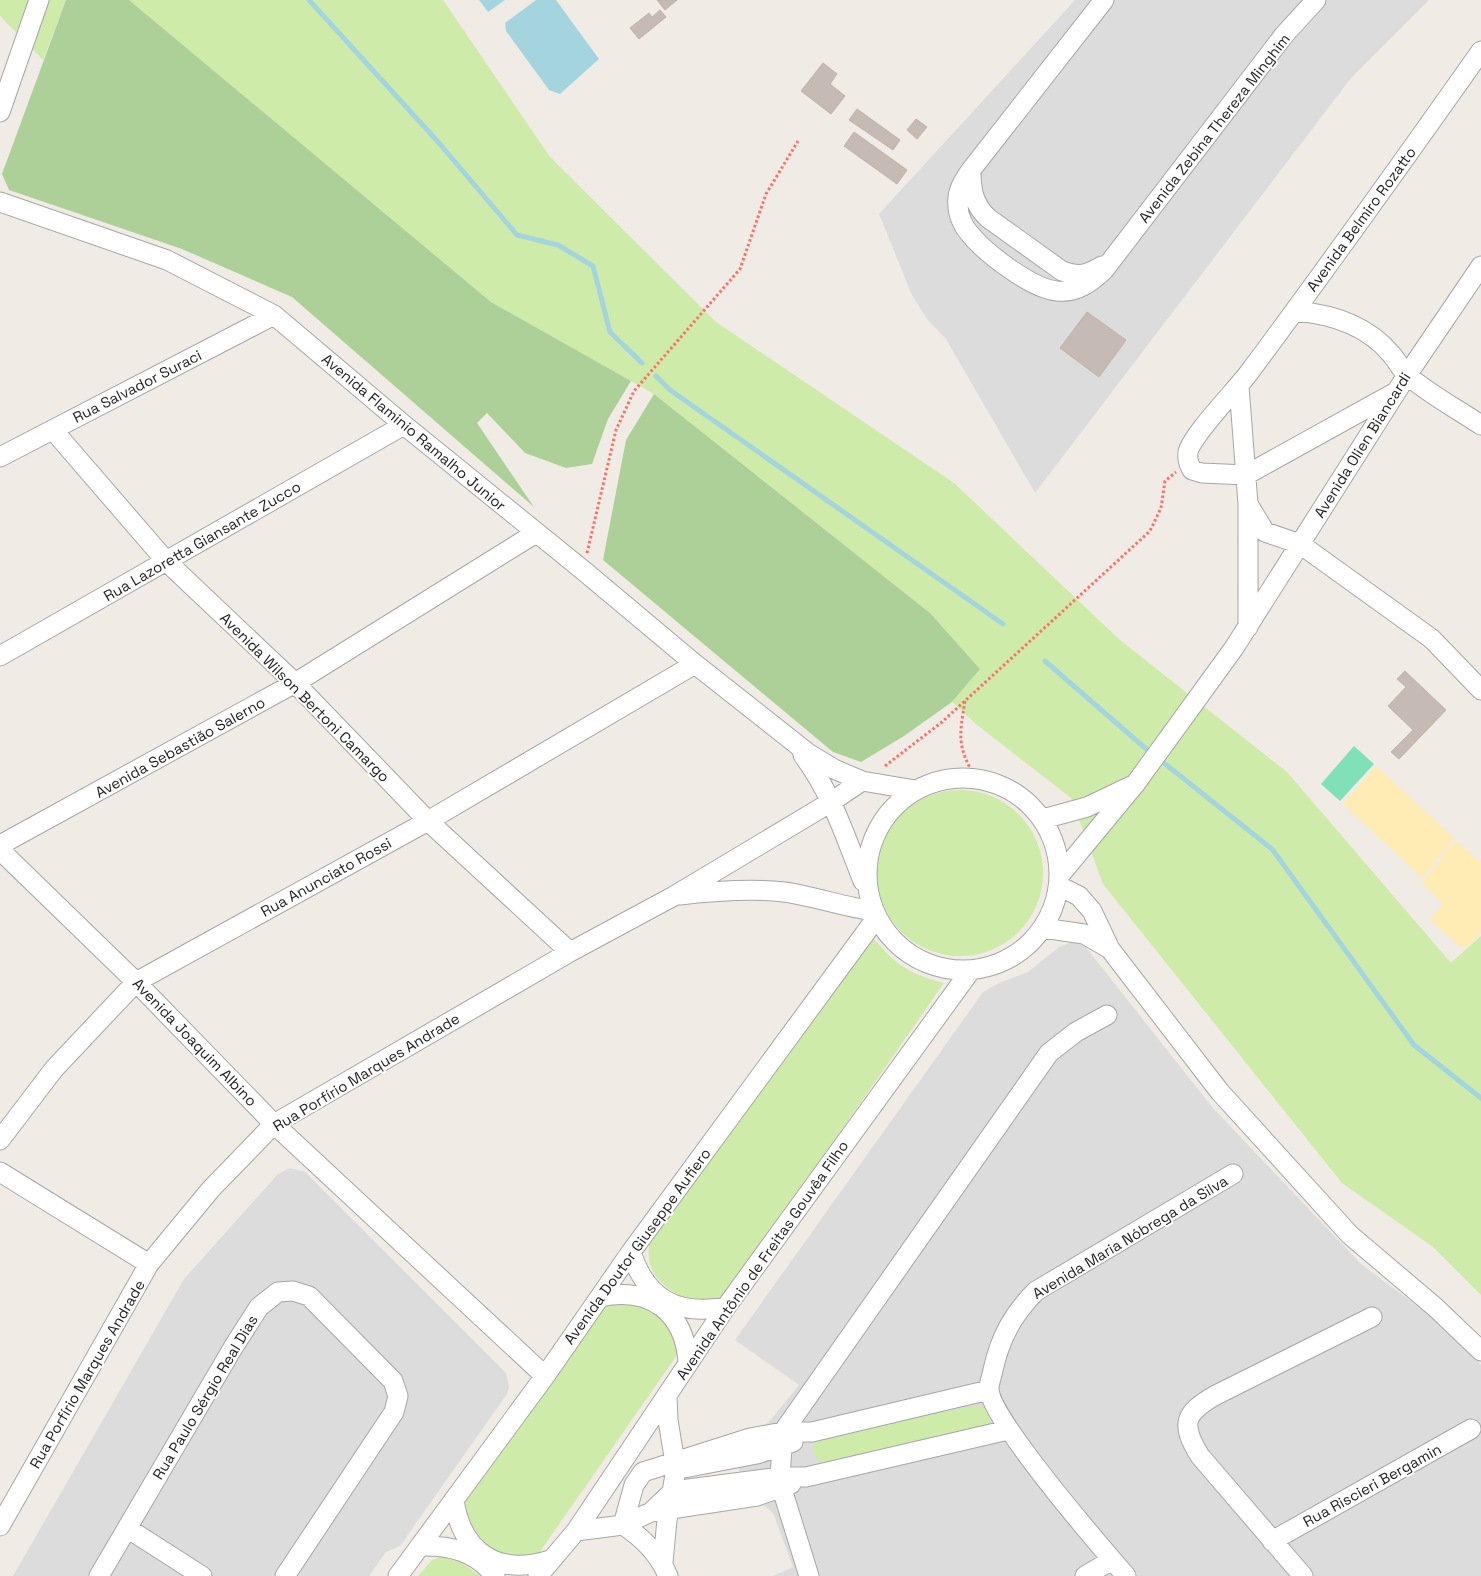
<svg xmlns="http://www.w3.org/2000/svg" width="1481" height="1576" font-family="'Space Grotesk',sans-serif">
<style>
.residential{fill:#dddcdc}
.grass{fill:#ceebaa}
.forest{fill:#add099}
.sand{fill:#ffebb4}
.pitch{fill:#81e1b6}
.water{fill:#a4d5df}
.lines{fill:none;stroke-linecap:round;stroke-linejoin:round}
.stream{stroke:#a4d5df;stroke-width:5}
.building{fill:#c5bbb4;stroke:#c2b1a7}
.minor-casing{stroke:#a6a6a6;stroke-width:21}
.path{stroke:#fd6f69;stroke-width:3;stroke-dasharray:2.5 2.5;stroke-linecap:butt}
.minor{stroke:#fff;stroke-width:19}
.labels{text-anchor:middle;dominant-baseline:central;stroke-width:4;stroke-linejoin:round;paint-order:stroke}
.street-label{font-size:15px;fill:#1f1f1f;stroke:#fff}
</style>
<rect width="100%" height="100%" fill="#f0ece5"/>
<path class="residential" d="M1075,0H1429L1351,78L1035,493L946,339L927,319L912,295L879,214Z
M1072,942L1085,946L1212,1107L1341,1243L1361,1264L1444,1326L1481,1365V1576H773L793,1567L773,1513L763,1505L746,1506L732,1433L756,1429L768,1423L799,1385L735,1340L983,992L999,983L1028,972L1059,947Z
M290,1168L305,1172L506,1373L509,1387L507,1394L400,1546L386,1552L369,1576H13L184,1279L278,1174Z"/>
<path class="grass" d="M0,0H66L43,60L0,16Z
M129,0H443L550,157L716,322L954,483L1120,640L1287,772L1451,963L1481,936V1295L1433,1247L1342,1183L1103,884L1071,798L977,725L952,702L980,669L930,613L654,394L491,302Z
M877 873a83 83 0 1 1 166 0a83 83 0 1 1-166 0Z
M870,934C895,964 906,973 944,983L725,1297L715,1303L691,1305C668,1287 645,1278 649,1245Z
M634,1301C654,1315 680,1326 677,1355L537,1556L508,1562L469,1534L464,1504L466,1499L601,1306Z
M978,1405L988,1410L990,1421L988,1426L982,1429L825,1462L819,1461L812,1451L816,1440L821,1437Z
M440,1557L457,1559L480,1576H418L432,1560Z"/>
<path class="forest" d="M66,0H129L491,302L631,381L608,419L592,464L566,468L525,453L487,413L477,423L534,507L292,297L182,249L9,190L2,174Z
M654,394L930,613L980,669L952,702L904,736L861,762L833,752L603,560L626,440Z"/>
<path class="sand" d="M1376,766L1454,838L1422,878L1343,804Z
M1455,840L1481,863V932L1467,947L1464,946L1461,948L1430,919L1443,904L1422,883Z"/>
<path class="pitch" d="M1354,746L1374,764L1340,801L1321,784Z"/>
<path class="water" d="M479,0H505L488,12Z
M536,0H556L599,59L560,94L549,90L506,31L505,23Z"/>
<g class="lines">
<path class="stream" d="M309,0L439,143L517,235L558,245L593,266L610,332L642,363
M656,376L670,390L1003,624
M1045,661L1152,754
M1159,759L1272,849L1414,1045L1481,1098"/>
</g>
<path class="building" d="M657,0H677L665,10Z
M660,10L666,17L639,39L630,28L649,13L652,17Z
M823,63L837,74L830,84L845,96L831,114L801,91Z
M857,109L900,140L893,150L849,120Z
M916,119L927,127L917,139L907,130Z
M854,132L907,170L897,184L844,146Z
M1087,312L1126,340L1099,377L1060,348Z
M1405,671L1446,710L1399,759L1391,752L1413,730L1388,706L1406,687L1397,679Z"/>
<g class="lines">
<defs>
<path id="minor" d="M1104,0L971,170C964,180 956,192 958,205C958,215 963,226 969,233C985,253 1032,289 1057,291C1077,293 1090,283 1104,270L1284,35L1316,0
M0,112L39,0
M971,170C971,189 973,204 988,218L1062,271C1080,277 1086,275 1102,266
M0,202L167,260L274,315L404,425L584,571L695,664L809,754L834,769L862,781L915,790
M1295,311C1331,314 1367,325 1391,354C1397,360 1401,370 1407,375C1429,394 1457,409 1481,425
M1239,386L1248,504V627
M1394,393L1246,475L1202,473L1192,470C1189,464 1187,460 1188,452C1192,435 1235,391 1248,374C1327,268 1404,160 1481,51
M53,430L166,561L295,683L428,821L570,952
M0,457L274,315
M1248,504L1265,532L1300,544L1432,639L1481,690
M0,656L404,425
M803,755C832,794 845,836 863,881
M867 874a96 96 0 1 1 192 0a96 96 0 1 1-192 0Z
M1043,819L1087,807L1131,786
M0,845L295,683L536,533
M0,850L136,982L274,1124L545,1376
M1060,875L1136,783L1234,648L1407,375L1481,266
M1059,886L1079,896L1092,911L1110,949L1220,1092L1350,1235L1435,1307L1481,1351
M680,895C714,891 749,888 784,892C814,896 843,907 874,911
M1043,928L1084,934L1110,949
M0,1140L54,1069L136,982L428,821L695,664
M0,1172L149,1264
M631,1252C646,1299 677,1316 726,1307
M600,1297C650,1286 685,1312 688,1363
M684,1468L757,1454L793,1442
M454,1500C462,1554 499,1576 550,1560
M651,1512L673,1491L780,1477H806L1008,1430
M0,1526L149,1264L211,1189L274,1124L570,952L674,896L831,802L862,781
M127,1528L202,1576
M576,1531L623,1525L651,1512L757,1496L791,1484
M1272,1541L1471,1429
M421,1546C451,1545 476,1552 495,1576
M663,1562L667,1520L676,1469L668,1420L667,1397
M99,1576L234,1346L259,1307L278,1292L293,1291L309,1296L393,1381L398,1396L394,1412L285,1576
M398,1576L545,1376L631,1252L877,917
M538,1576L576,1531L726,1307L971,970
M668,1576C659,1554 643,1538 623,1525L634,1485L643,1472L750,1438L783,1432H812L989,1390
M809,1576L782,1489L780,1477L783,1432L1049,1053L1076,1032L1107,1015
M1085,1576L1112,1560
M1126,1576C1101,1547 990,1419 989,1389C989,1383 992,1376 993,1370C1000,1338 1013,1314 1036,1291L1233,1174
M1303,1576L1200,1456C1180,1424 1184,1413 1216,1395L1372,1317"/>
</defs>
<use href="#minor" class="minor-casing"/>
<path class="path" d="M587,553L616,430L634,391L740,269L766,194L798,141
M965,701C959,737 957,746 976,779
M885,766L942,722L1150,531L1161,508L1165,481L1176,472"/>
<use href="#minor" class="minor"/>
</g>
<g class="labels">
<g class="street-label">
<text transform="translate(1214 128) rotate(-52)">Avenida Zebina Thereza Minghim</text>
<text transform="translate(1361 219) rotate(-54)">Avenida Belmiro Rozatto</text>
<text transform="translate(137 386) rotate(-27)">Rua Salvador Suraci</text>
<text transform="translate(414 432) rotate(40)">Avenida Flaminio Ramalho Junior</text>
<text transform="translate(1362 445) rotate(-58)">Avenida Olien Biancardi</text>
<text transform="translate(202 541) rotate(-30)">Rua Lazoretta Giansante Zucco</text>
<text transform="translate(305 697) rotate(45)">Avenida Wilson Bertoni Camargo</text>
<text transform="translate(180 747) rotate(-29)">Avenida Sebastião Salerno</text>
<text transform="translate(326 877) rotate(-29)">Rua Anunciato Rossi</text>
<text transform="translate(195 1042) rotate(46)">Avenida Joaquim Albino</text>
<text transform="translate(366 1072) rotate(-31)">Rua Porfírio Marques Andrade</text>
<text transform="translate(1130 1237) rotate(-31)">Avenida Maria Nóbrega da Silva</text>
<text transform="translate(637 1246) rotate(-54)">Avenida Doutor Giuseppe Aufiero</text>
<text transform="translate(762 1260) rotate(-55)">Avenida Antônio de Freitas Gouvêa Filho</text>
<text transform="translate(87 1374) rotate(-60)">Rua Porfírio Marques Andrade</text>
<text transform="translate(205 1397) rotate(-59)">Rua Paulo Sérgio Real Dias</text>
<text transform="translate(1372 1485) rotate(-29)">Rua Riscieri Bergamin</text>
</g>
</g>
</svg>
